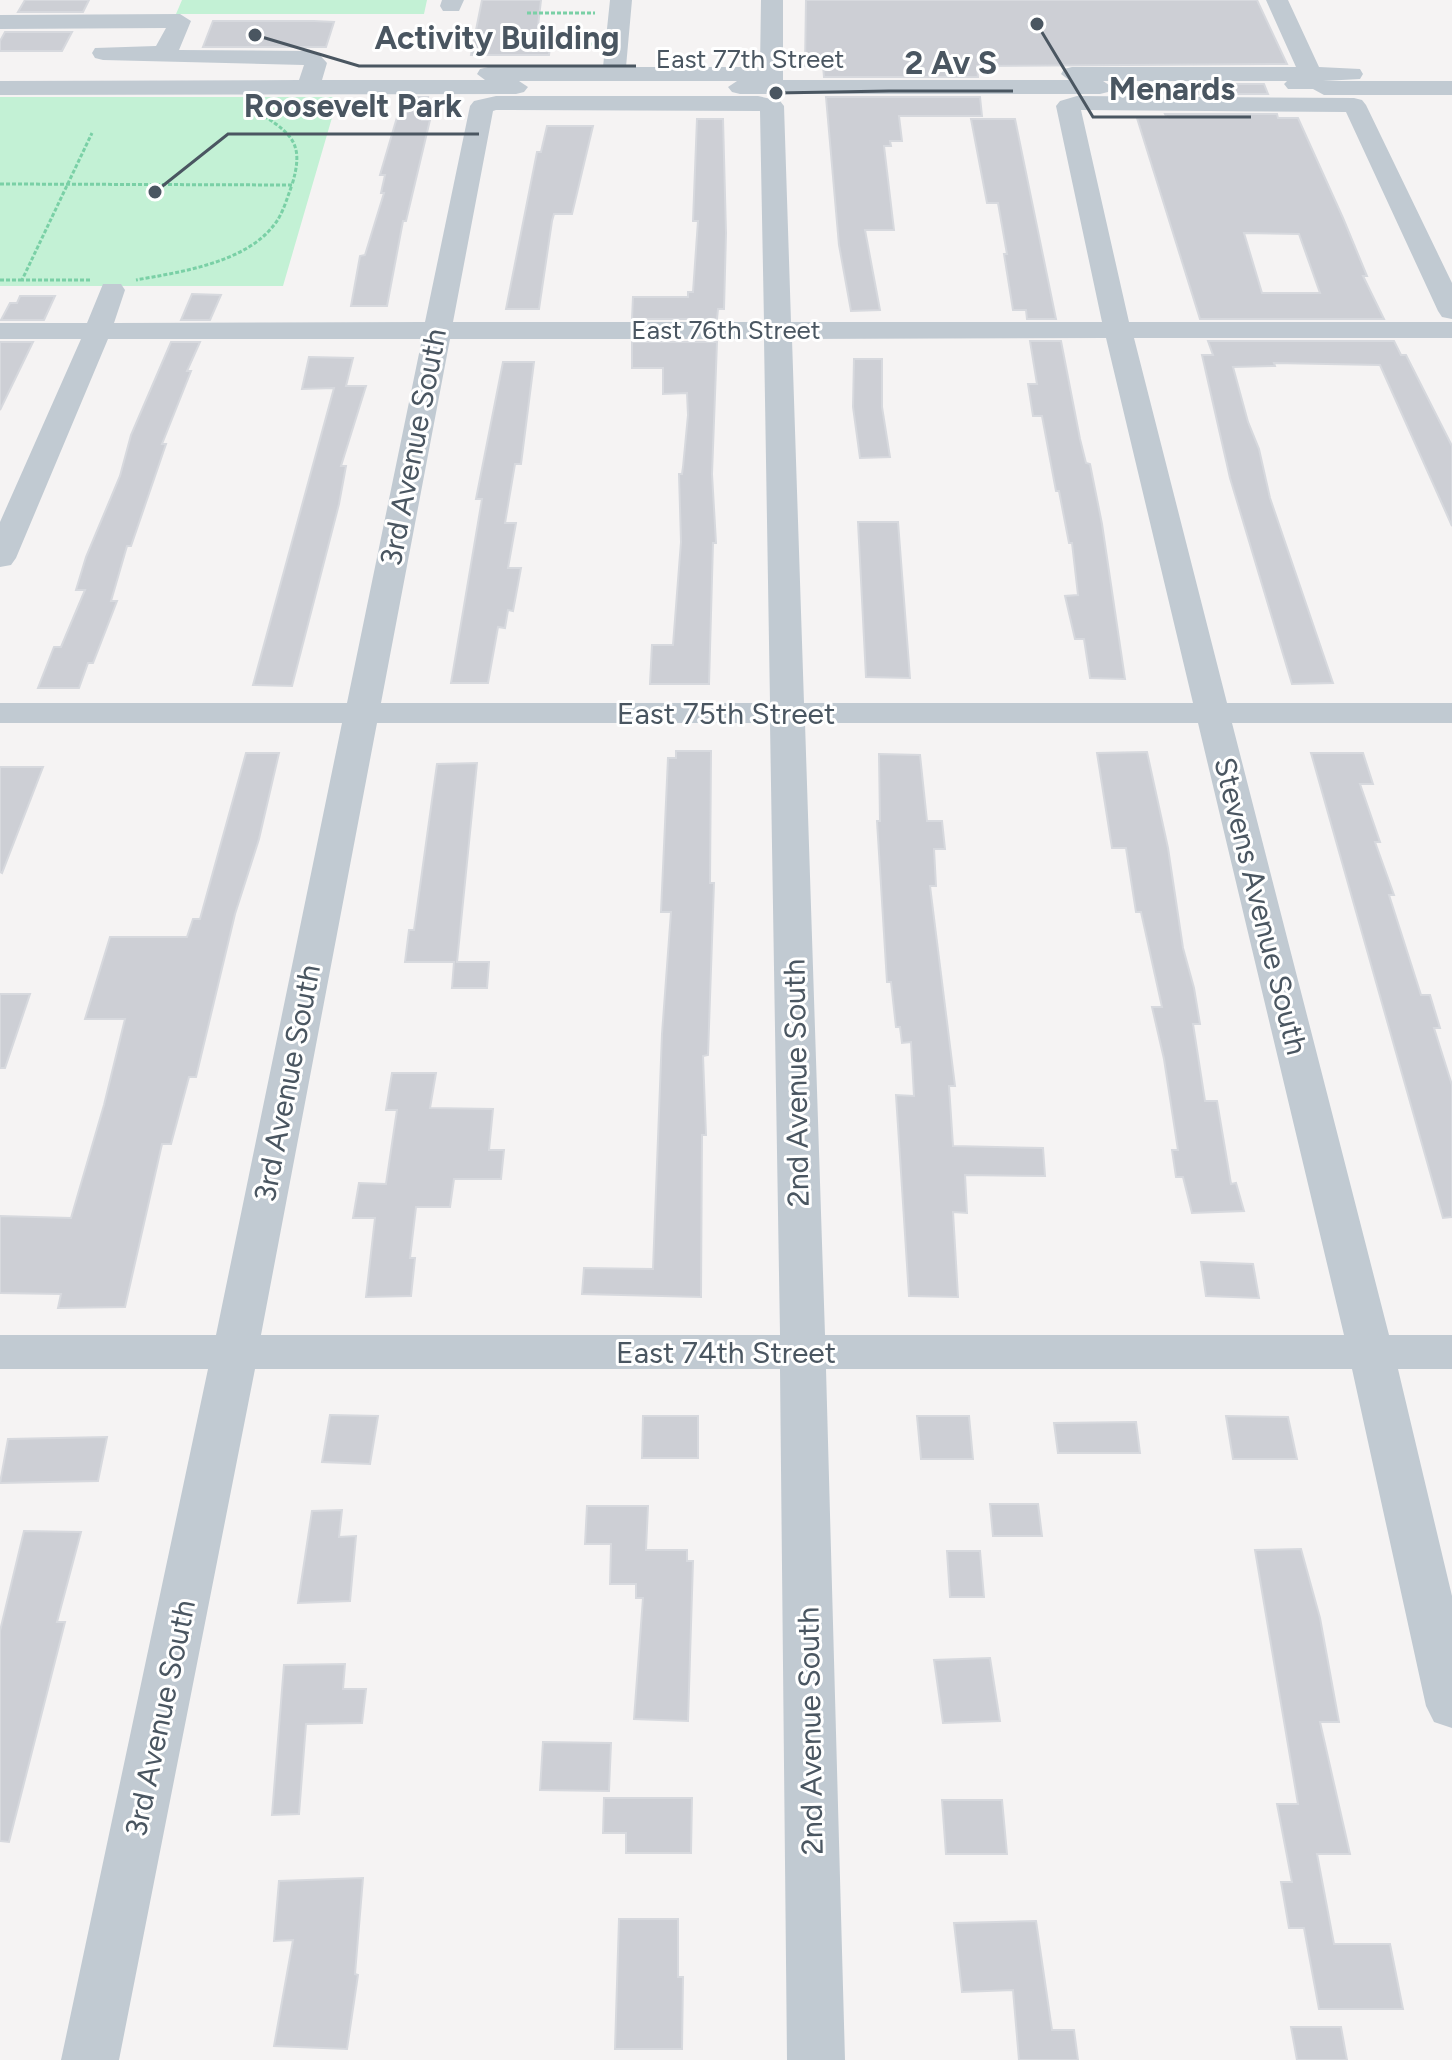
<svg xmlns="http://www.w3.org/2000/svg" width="1452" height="2060" font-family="Figtree,sans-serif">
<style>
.green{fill:#c3f1d5}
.building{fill:#cdcfd5;stroke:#d7d9de;stroke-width:2;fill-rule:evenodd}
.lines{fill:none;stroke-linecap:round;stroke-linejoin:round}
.path{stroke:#7ad0a6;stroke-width:3;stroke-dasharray:4 2;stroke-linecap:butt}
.minor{fill:#c1cad2;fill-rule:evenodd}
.labels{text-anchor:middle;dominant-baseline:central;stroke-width:6;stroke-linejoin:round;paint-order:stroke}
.far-street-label{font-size:26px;fill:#4a5661;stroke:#fff}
.street-label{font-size:30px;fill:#4a5661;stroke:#fff}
.leader{fill:none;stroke:#4a5661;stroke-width:3}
.callout-dot{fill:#4a5661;stroke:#fff;stroke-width:3}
.callout-label{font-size:32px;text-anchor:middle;font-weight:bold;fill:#4a5661;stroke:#fff;stroke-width:6;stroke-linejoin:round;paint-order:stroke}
</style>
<rect width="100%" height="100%" fill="#f5f3f3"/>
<path class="green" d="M182,0H427L424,14H176Z
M0,97H338L283,286H0Z"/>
<path class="building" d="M25,0H89L83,12H18Z
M482,0H541L538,26H553L549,55H471Z
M806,0H1257L1287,64L977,66L978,77H824L823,66H805Z
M213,21H314L334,22L326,47H203Z
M5,32H72L62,51H0V41Z
M1154,84H1264L1268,94H1158Z
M403,97H428L422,120H430L406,221H403L387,306H351L360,256L365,255L384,193H381L385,175H380Z
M826,97H980L982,116H899L902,141H890L891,146H884L894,230H865L880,310L851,311L839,245Z
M1165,114H1277L1278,118H1298L1343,218L1367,276H1363L1384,319H1200L1137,118H1167ZM1244,233L1299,234L1320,293H1262Z
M697,119H723L726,233L724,309H718L717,319H632L633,297H688V292H693L698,221H693Z
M971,119H1015L1056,319H1027L1026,310H1013L1004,254H1007L998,203H987Z
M547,126H593L572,214H554L552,221L539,309H506L537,152H541Z
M192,294L221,295L210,320H181Z
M20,296H55L44,320H1L10,303H17Z
M1030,341H1061L1080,439L1086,463L1090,464L1102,524L1125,679L1090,678L1084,639H1075L1065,596L1078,595L1072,543H1069L1059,491H1056L1042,416H1033L1028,384H1037Z
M1208,341H1394L1401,355H1406L1452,446V526L1380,365L1274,363L1275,366L1233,367L1248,422L1259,449L1270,498L1333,683L1292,684L1230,478L1202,355H1213Z
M0,342H33L0,410Z
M171,342H200L187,371H191L162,444H166L131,546H127L111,601H117L93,663H88L79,688H38L54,647H61L85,590H76L86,557L120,476L131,435Z
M632,342H717L712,474L716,543H713L709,684H650L652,645H673L681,542L679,474H682L683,467L688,415L687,393L663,394V368H632Z
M309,357L353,358L346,386H366L341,466H346L339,504L292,686L253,685L334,388L302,389Z
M854,359H882V407L890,457L860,458L853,407Z
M503,362H534L521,464H515L505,523H516L508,568H521L513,611L508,610L505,628L498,627L488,683H451L482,499H476Z
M858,522H898L910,678L866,677Z
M676,751H711L710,883H714L708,1055L703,1056L706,1135H702L701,1297L582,1294L584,1268L653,1269L662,1034L671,912H661L668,758H676Z
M1147,752L1168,848L1183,948L1194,988L1200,1024H1193L1205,1101H1217L1231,1184L1236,1183L1244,1211L1192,1213L1183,1177H1176L1172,1150H1178L1164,1059L1152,1007H1162L1141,912H1136L1126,848H1112L1097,753Z
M246,753H279L259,839L235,914L196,1077H189L171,1144H162L125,1307L58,1308L61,1294L0,1293V1216L71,1218L104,1105L125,1019H85L110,937H187L193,919H200Z
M1311,753H1363L1373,784H1360L1380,842H1375L1394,895H1389L1421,995H1430L1440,1028H1434L1452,1085V1217L1443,1218Z
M879,754L920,755L927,821H942L945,849H934L936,886H930L955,1086H949L953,1146L1043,1148L1045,1176L965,1175L967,1213L953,1212L958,1297L909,1296L896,1095L914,1096L911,1042L902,1043L900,1027H896L891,982H887L877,821H880Z
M477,763L457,962H489L487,988H452L454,962H405L409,930H414L437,764Z
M0,767H43L2,873L0,872Z
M0,994H30L5,1068H0Z
M392,1073H436L430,1108L493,1109L489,1150H504L501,1179H454L450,1207H416L410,1258H415L411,1296L366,1297L375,1218H353L359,1183L386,1184L397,1110H386Z
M1201,1262L1253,1264L1259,1298L1206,1296Z
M330,1415L378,1416L370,1464L322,1462Z
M643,1416H698V1458H642Z
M917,1416H969L973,1459H921Z
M1226,1416L1288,1417L1297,1459H1233Z
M1136,1422L1140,1453H1058L1054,1423Z
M107,1437L98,1481L0,1483L8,1439Z
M990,1504H1038L1042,1536H993Z
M587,1506H648L646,1550H687V1561H693L688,1721L634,1719L643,1598H636V1584H610L611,1544H585Z
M342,1510L339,1537L356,1536L350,1601L298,1603L312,1511Z
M24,1531L81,1532L57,1622H65L9,1842L0,1841V1631Z
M1301,1549L1320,1618L1339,1722H1320L1350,1854H1317L1334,1944H1390L1403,2009H1319L1304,1928H1289L1281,1882H1292L1277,1804H1298L1255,1550Z
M947,1551H980L984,1597H950Z
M990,1658L1000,1721L943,1723L934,1660Z
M345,1664L343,1689H366L362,1723L306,1724L299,1814L272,1815L284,1665Z
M543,1742L611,1743L609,1791L540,1790Z
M604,1798H692L691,1853H626V1833H603Z
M942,1800H1002L1007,1854H946Z
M363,1878L355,1974L358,1975L347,2049L274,2046L293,1940L274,1941L279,1881Z
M619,1919H678V1977H683L682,2049H615Z
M1036,1921L1052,2030H1074L1078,2060H1019L1013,1990L962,1992L954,1923Z
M1291,2027H1341L1347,2060H1297Z"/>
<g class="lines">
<path class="path" d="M527,13H595
M570,44H592
M264,116C296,136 303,148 292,185
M0,184L292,185C287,198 283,214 274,225C245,263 180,272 136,280
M0,280H22
M90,280H22L92,133"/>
<path class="minor" d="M442,0H464L459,11H443L440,6Z
M610,0H632L626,67H760L761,0H783V80H1069L1061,74L1064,69L1072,67H1296L1266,0H1288L1319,67L1360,69L1363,74L1360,79L1323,81H1452V95H1324L1313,89H1288L1284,84L1287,81H1103L1112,87L1108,92L1100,94H740L732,92L728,87L737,81H519L528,87L524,92L516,94L0,95V81L299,80L304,65L103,60L95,58L92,53L95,48L156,46L166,28L0,29V15L180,14L191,21L179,50L310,51L318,53L327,63L322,80H485L477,74L480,69L488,67H603Z
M496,96H758L780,101L784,106L791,322H1102L1056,106L1060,101L1077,96L1354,98L1362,100L1366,105L1452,283V319L1442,317L1438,311L1346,112L1081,110L1129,322H1452V338H1134L1227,703H1452V723H1232L1389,1335H1452V1369H1398L1452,1596V1728L1434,1722L1426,1706L1352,1369H826L845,2060H787L780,1369H255L119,2060H61L208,1369H0V1335H216L342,723H0V703H347L422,339H108L16,558L11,565L0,567V522L81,339H0V323H87L103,284H121L125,290L114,323L425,322L470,106L474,101ZM496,110L760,111L764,322H453L493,111ZM1106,338L1193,703H804L792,339ZM450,339H764L770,703H381ZM377,723H770L780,1335H261ZM805,723H1198L1344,1335H825Z"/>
</g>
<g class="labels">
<g class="far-street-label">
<text x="750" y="59">East 77th Street</text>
<text x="726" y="330">East 76th Street</text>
</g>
<g class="street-label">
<text transform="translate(413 447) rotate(-79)">3rd Avenue South</text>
<text x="726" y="713">East 75th Street</text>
<text transform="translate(1261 906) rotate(76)">Stevens Avenue South</text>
<text transform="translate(287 1083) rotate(-79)">3rd Avenue South</text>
<text transform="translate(796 1083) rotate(-91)">2nd Avenue South</text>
<text x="726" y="1352">East 74th Street</text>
<text transform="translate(160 1718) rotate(-78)">3rd Avenue South</text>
<text transform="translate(810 1731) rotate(-91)">2nd Avenue South</text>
</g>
</g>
<path class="leader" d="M255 35L359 66H636M776 93L889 91H1013M1037 24L1093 117H1251M155 192L228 134H479"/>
<g class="callout-dot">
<circle cx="255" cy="35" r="8"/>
<circle cx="776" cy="93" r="8"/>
<circle cx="1037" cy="24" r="8"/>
<circle cx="155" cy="192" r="8"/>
</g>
<g class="callout-label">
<text x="497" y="49">Activity Building</text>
<text x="951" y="74">2 Av S</text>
<text x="1172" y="100">Menards</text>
<text x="353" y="117">Roosevelt Park</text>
</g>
</svg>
